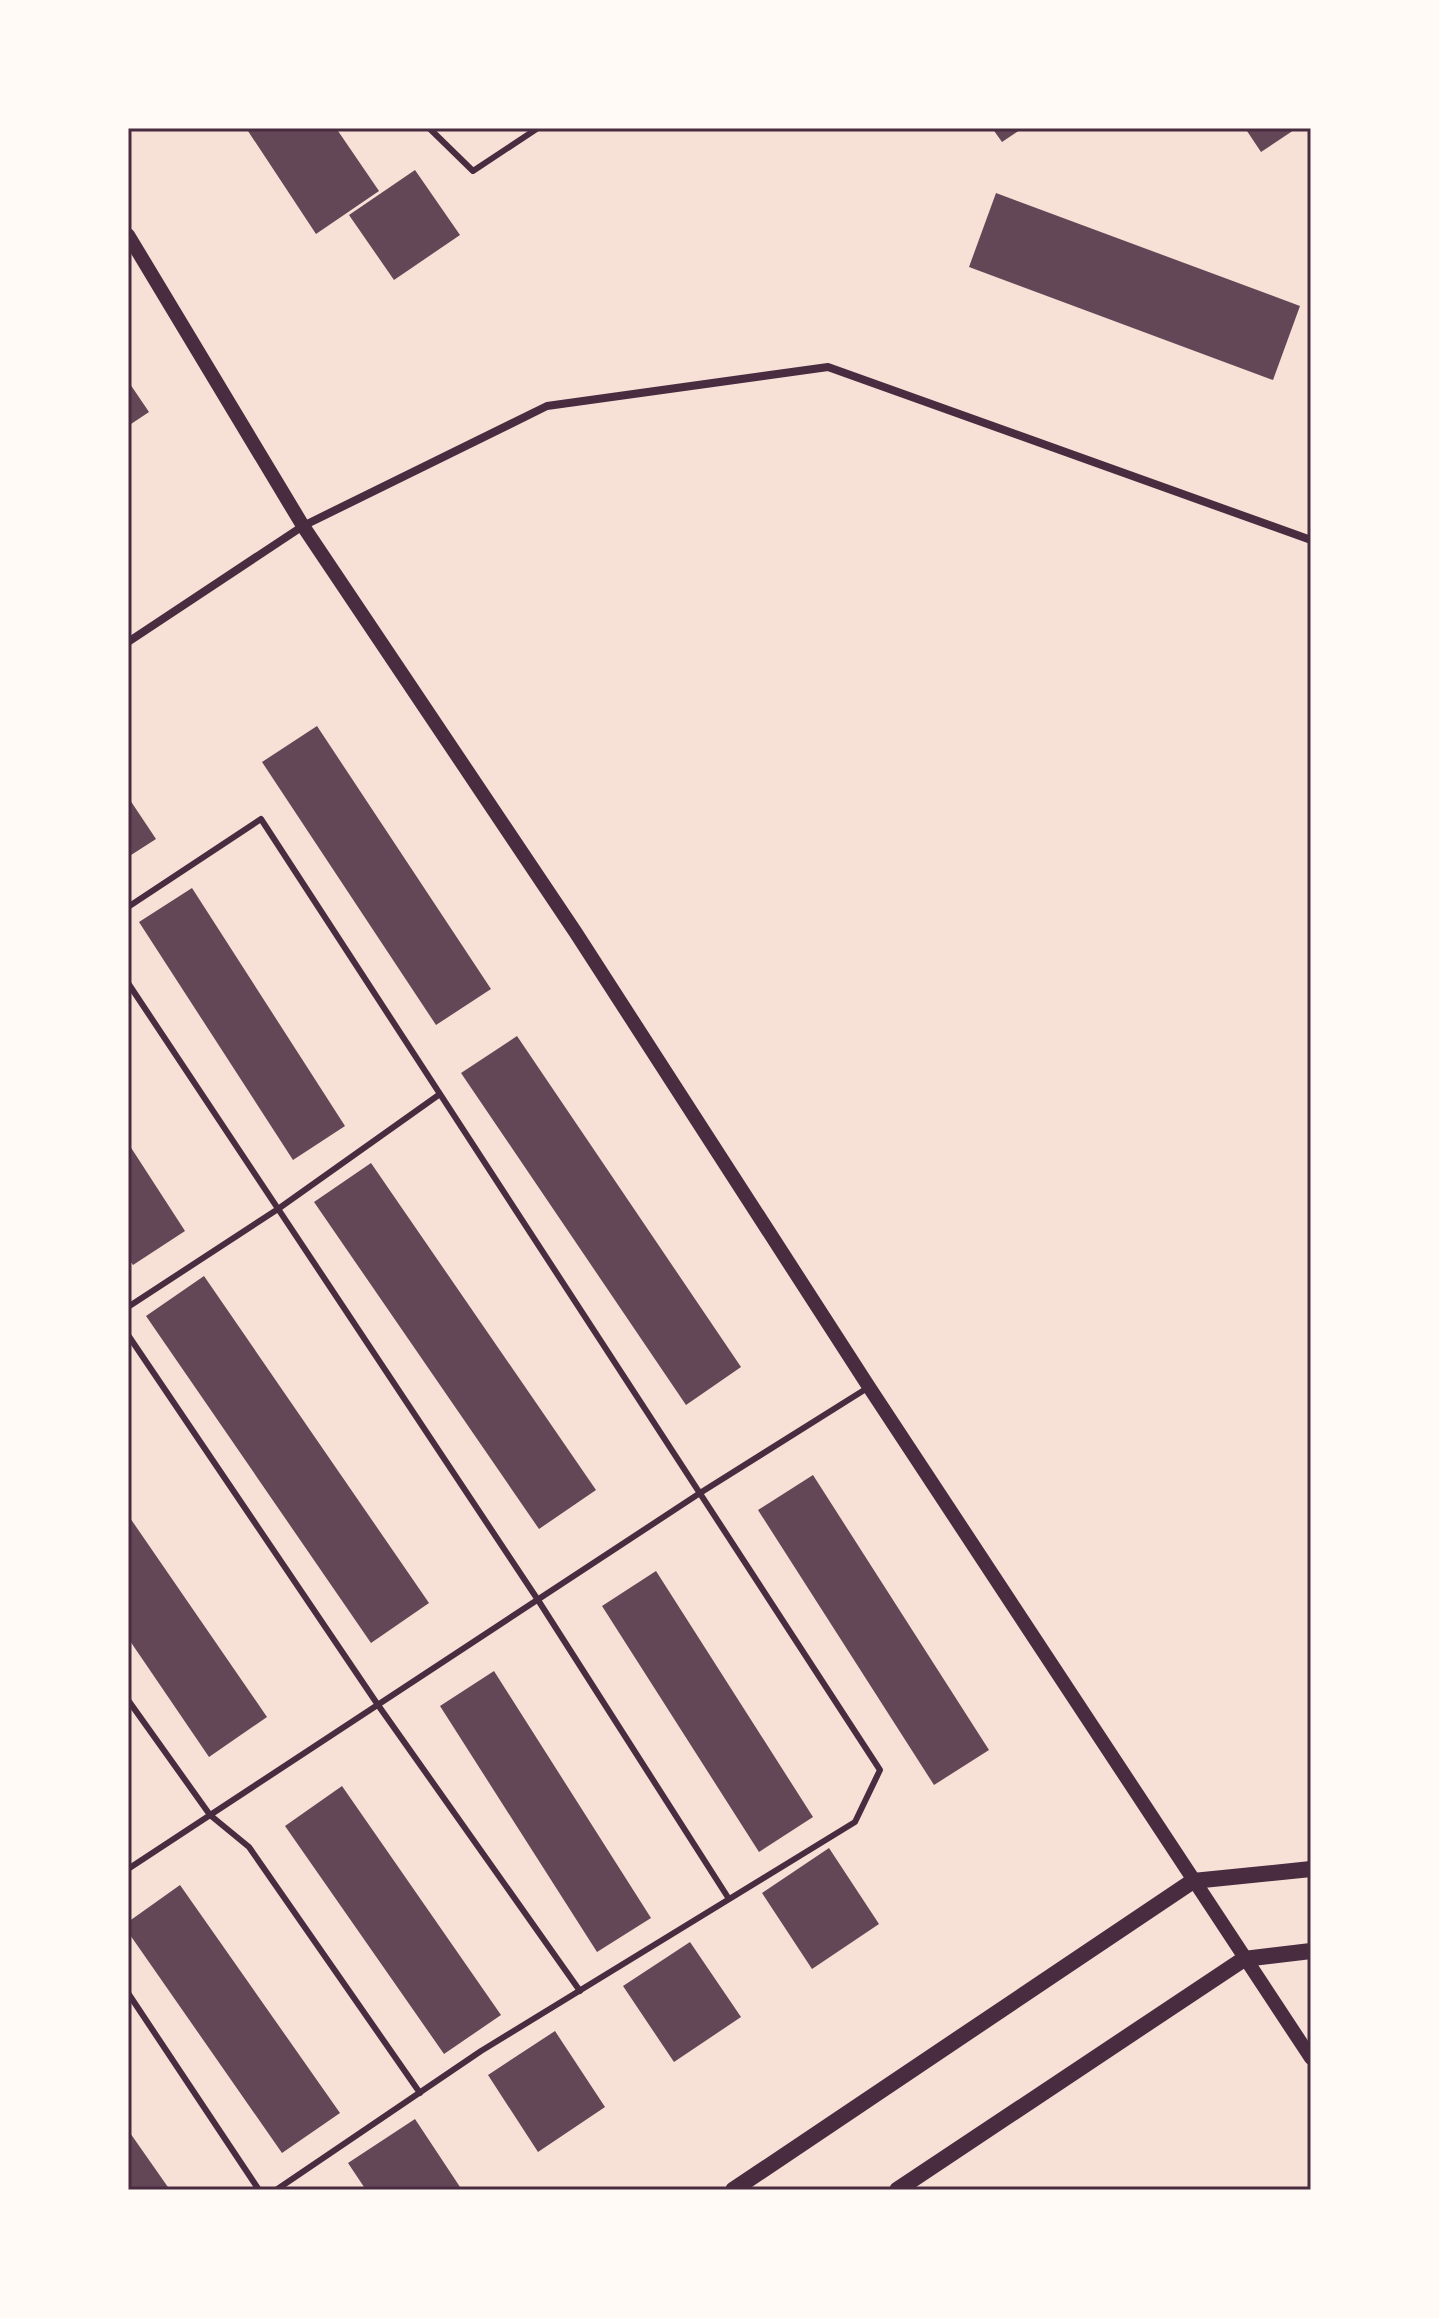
<svg xmlns="http://www.w3.org/2000/svg" width="1439" height="2318" font-family="'Public Sans',sans-serif">
<style>
.building{fill:#644757}
.lines{fill:none;stroke-linecap:round;stroke-linejoin:round}
.service{stroke:#4a2c40;stroke-width:6}
.minor{stroke:#4a2c40;stroke-width:8}
.tertiary{stroke:#4a2c40;stroke-width:14}
.secondary{stroke:#4a2c40;stroke-width:16}
.neatline{fill:none;stroke:#4a2c40;stroke-width:3}
</style>
<rect width="100%" height="100%" fill="#f7e1d7"/>
<path class="building" d="M246,128H336L379,191L316,234Z
M992,128H1023L1002,142Z
M1245,128H1297L1261,152Z
M415,170L460,235L394,280L349,215Z
M996,193L1300,306L1273,380L969,267Z
M128,381L149,412L128,426Z
M317,726L491,989L436,1025L262,762Z
M128,797L156,839L128,857Z
M192,888L345,1126L293,1160L139,922Z
M517,1036L741,1367L686,1405L461,1073Z
M128,1143L185,1231L133,1265L128,1258Z
M371,1163L596,1490L539,1529L314,1202Z
M204,1276L429,1603L371,1643L146,1316Z
M813,1475L989,1750L934,1785L758,1510Z
M128,1515L267,1717L209,1757L128,1638Z
M656,1571L813,1817L759,1852L602,1606Z
M494,1671L651,1918L597,1952L440,1706Z
M342,1786L501,2015L444,2054L285,1826Z
M829,1848L879,1924L812,1969L762,1893Z
M180,1885L340,2113L282,2153L128,1932V1922Z
M690,1942L741,2017L674,2062L623,1986Z
M555,2031L605,2107L538,2152L488,2075Z
M415,2119L462,2190H366L348,2163Z
M128,2130L170,2190H128Z"/>
<g class="lines">
<path class="service" d="M429,128L473,171L538,128
M128,907L261,819L880,1770L855,1822L481,2051L276,2190
M128,983L538,1600L729,1899
M128,1307L278,1209L440,1094
M128,1335L378,1705L580,1991
M128,1700L210,1815L249,1847L420,2093
M128,1869L700,1493L869,1387
M128,1993L259,2190"/>
<path class="minor" d="M128,642L303,526L547,406L828,367L1311,540"/>
<path class="tertiary" d="M128,235L303,526L576,933L869,1387L1311,2058"/>
<path class="secondary" d="M733,2190L1193,1881L1311,1869
M897,2190L1244,1959L1311,1951"/>
</g>
<rect width="1439" height="2318" fill="none" stroke="#fffaf5" stroke-width="260"/>
<rect x="130" y="130" width="1179" height="2058" class="neatline"/>
</svg>
